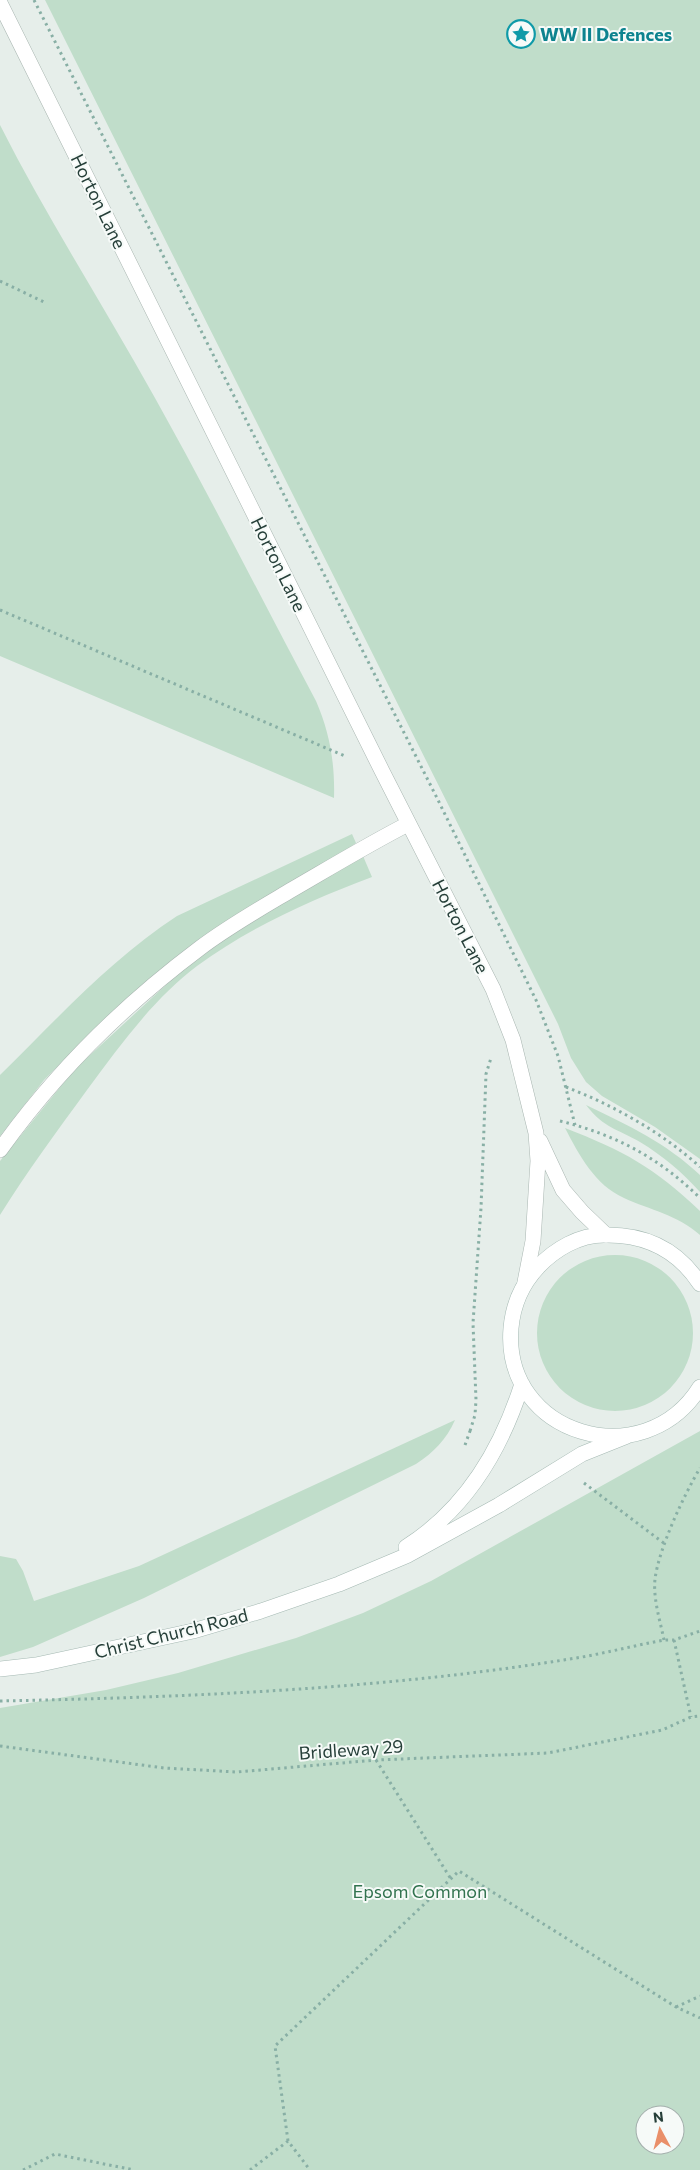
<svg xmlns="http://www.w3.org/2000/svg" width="700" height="2170" font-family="Commissioner,sans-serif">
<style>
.green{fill:#c0ddca;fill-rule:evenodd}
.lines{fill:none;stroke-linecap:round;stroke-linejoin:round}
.service-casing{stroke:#a9b6b1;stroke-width:16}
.tertiary-casing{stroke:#a9b6b1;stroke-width:16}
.secondary-casing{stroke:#a5b9b3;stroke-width:16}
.path{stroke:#88afa5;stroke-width:3;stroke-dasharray:2.5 4;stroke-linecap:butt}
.service{stroke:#fff;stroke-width:15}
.tertiary{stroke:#fff;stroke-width:15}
.secondary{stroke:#fff;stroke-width:15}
.labels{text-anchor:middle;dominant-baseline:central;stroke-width:4;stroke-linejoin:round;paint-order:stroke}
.culture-label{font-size:18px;font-weight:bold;fill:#0d838f;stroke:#f6faf8;text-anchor:start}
.street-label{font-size:18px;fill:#263f39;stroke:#f6faf8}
.park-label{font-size:18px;fill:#32734f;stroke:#f6faf8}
</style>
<rect width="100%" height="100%" fill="#e6eeea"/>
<path class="green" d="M45,0H700V1159L655,1127L602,1096L586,1082L571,1058L558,1024L506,920Z
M0,125C47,218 104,306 155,398C211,498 262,600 316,701C330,733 335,764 334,798L0,656Z
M352,834L356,843L98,1026L44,1080L0,1136V1075C56,1020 111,959 177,916Z
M363,856L372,877C311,900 250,927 197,966C153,999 119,1047 87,1090C57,1131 27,1172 0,1215V1161L75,1069L181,971L234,931Z
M586,1105C628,1125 666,1143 700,1175V1192C682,1172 663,1156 640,1142C616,1128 605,1129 586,1105Z
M565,1128C624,1151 654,1167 700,1211V1235C678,1215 650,1210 624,1198C595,1185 579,1155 565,1128Z
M537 1333a78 78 0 1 1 156 0a78 78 0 1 1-156 0Z
M455,1420C446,1440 434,1452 416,1464L144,1598L33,1647L0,1657V1556L16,1559L23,1571L34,1601L139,1566Z
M700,1431V2170H0V1708L106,1690L178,1673L296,1638L363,1613L431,1581ZM645,2115H675V2145H645Z"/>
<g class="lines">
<defs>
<path id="service" d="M0,1150C55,1073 124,1005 200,948C229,926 261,908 293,889C331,867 369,844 408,824"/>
<path id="tertiary" d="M0,3L382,771L493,989L513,1040L536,1133L538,1161L533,1241L525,1282
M540,1141L563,1190L582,1212L606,1235"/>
<path id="secondary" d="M700,1284C678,1250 645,1234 604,1235C579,1235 555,1249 538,1267C522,1284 513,1305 511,1328C502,1435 644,1477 700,1387
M406,1547C465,1510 501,1450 522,1384
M0,1669L36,1665L193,1631L261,1611L339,1584L408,1555L499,1505L582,1454L627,1436"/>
</defs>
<use href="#service" class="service-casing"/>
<use href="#tertiary" class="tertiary-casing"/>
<use href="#secondary" class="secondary-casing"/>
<path class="path" d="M34,0L437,798L536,1000L558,1056L575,1125
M0,281L46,303
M0,610L345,756
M566,1087C613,1105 663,1133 700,1167
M560,1121C616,1135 658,1157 700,1198
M470,1431L475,1415L476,1400L473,1323L481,1208L486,1074L491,1058
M465,1445L470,1431L474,1433
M584,1483L665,1544
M664,1640C660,1620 653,1599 655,1579C659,1548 684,1495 700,1468
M674,1640L691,1717
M0,1701C195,1697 390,1689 582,1657C610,1652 637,1645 664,1640H674L700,1631
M0,1746L164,1768L237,1772L376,1760L548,1753L662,1730L691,1717L700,1716
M376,1760L451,1879
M676,2007L700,1996
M288,2141L275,2046L459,1871L676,2007L700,2018
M23,2170L55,2154L134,2170
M250,2170L288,2141L310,2170"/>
<use href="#service" class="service"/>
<use href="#tertiary" class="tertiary"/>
<use href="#secondary" class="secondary"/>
</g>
<defs>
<symbol id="sight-ring" viewBox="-11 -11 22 22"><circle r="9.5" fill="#f6faf8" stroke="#0f9aa8" stroke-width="1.5"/><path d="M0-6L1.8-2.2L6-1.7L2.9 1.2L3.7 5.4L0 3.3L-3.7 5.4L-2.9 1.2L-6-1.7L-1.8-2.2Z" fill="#0f9aa8"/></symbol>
</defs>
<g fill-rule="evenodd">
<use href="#sight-ring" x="505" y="18" width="32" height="32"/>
</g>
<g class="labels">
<g class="culture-label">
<text x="540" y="34">WW II Defences</text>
</g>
<g class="street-label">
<text transform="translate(99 201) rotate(64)">Horton Lane</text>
<text transform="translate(279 564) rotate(64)">Horton Lane</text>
<text transform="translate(461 926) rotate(63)">Horton Lane</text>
<text transform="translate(171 1633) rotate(-14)">Christ Church Road</text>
<text transform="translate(351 1749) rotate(-4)">Bridleway 29</text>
</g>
<g class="park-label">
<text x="420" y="1891">Epsom Common</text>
</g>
</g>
<g transform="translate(660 2130) rotate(353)"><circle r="24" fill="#f6faf8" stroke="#a3afac"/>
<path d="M0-4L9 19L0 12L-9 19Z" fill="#e98f69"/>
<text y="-8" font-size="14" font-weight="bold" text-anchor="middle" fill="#263f39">N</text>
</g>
</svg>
